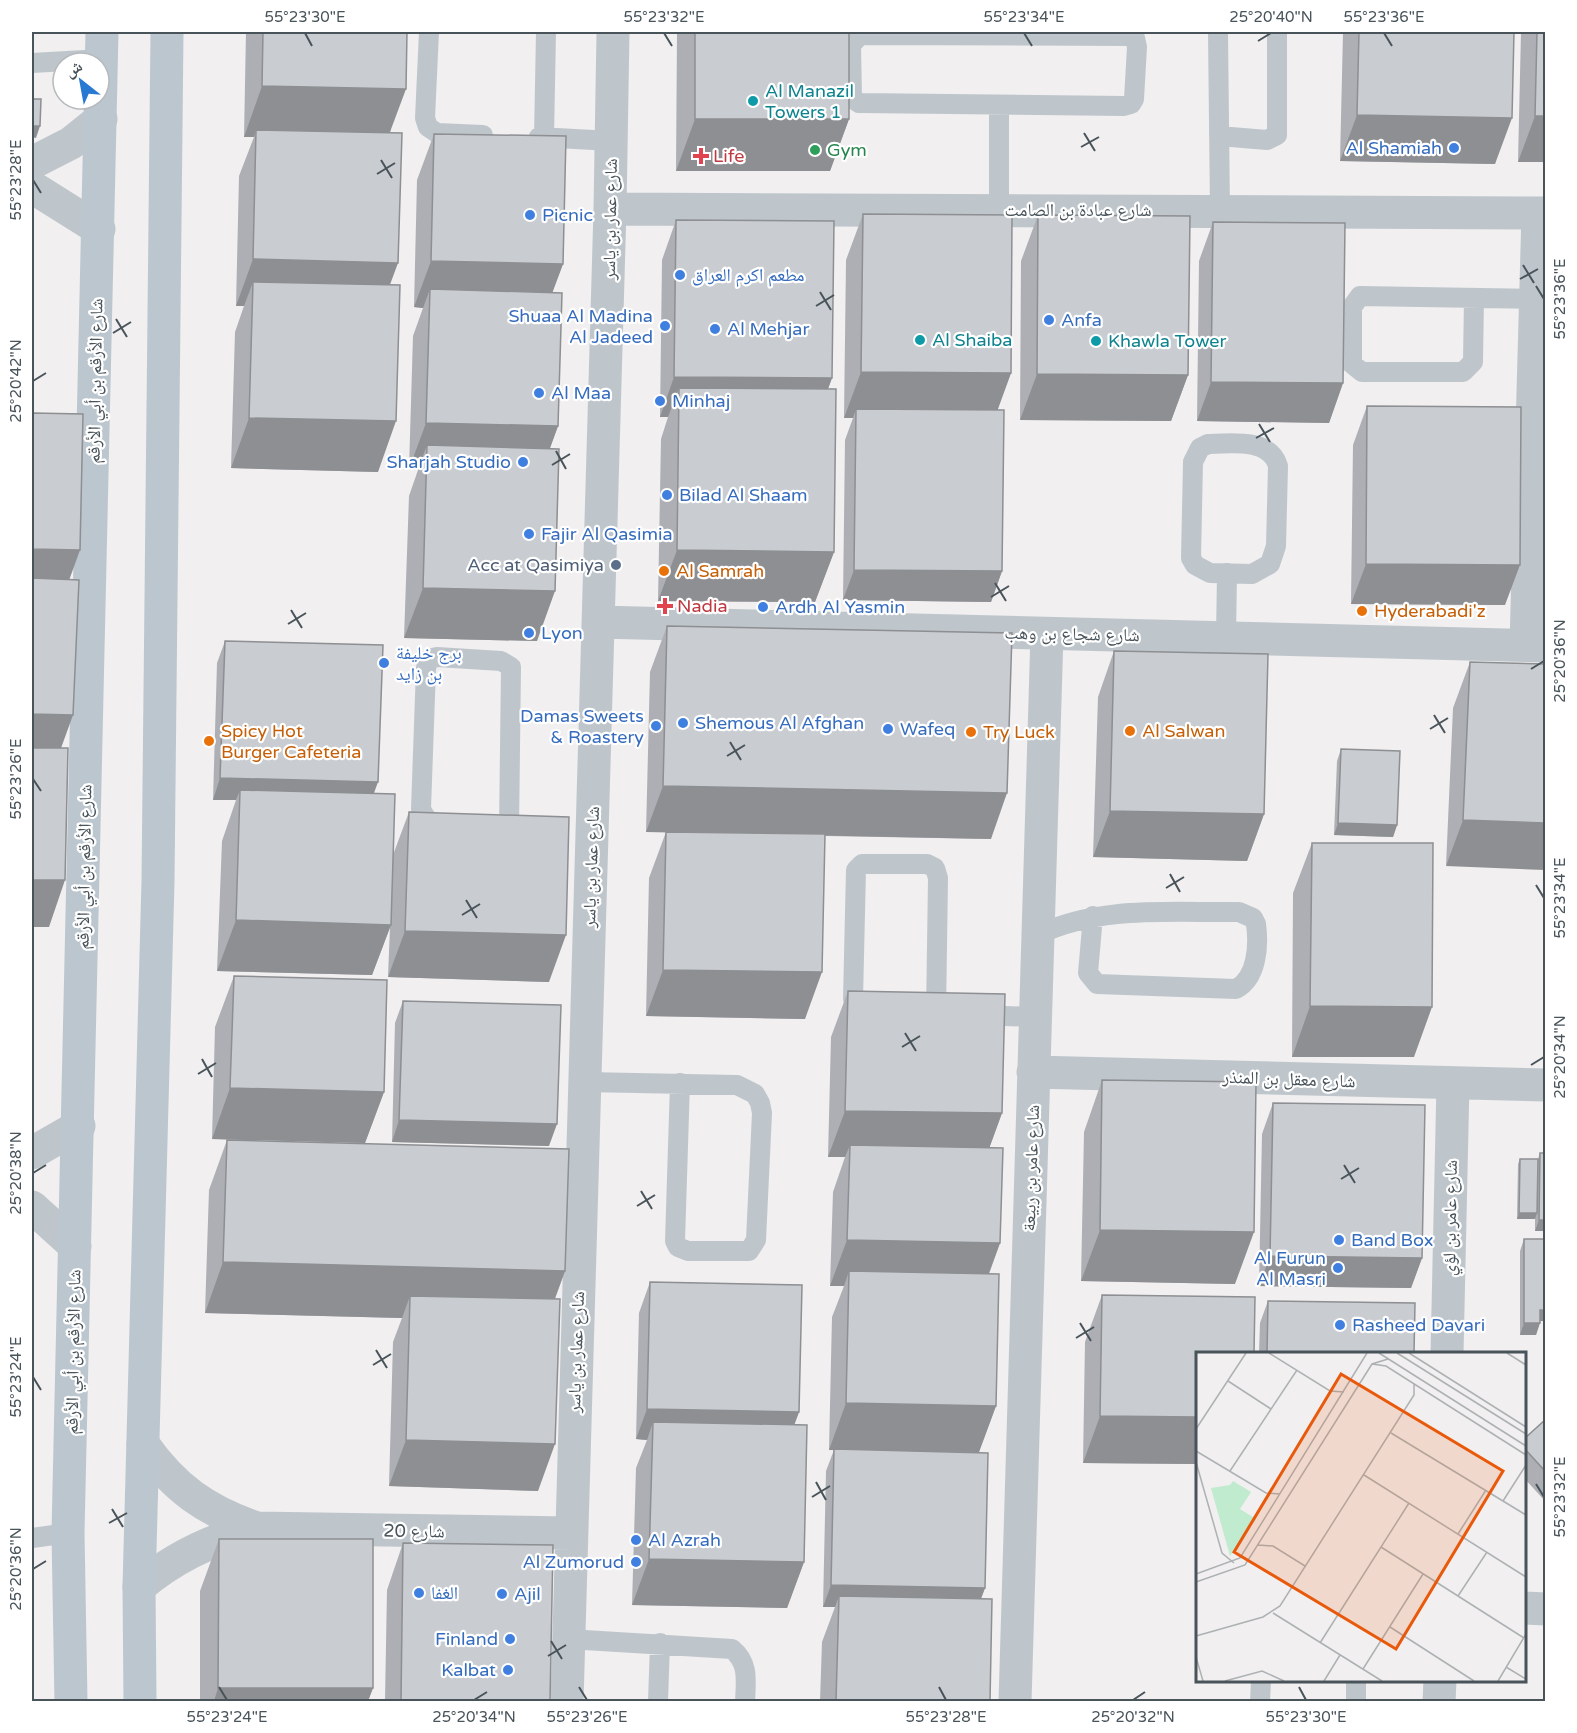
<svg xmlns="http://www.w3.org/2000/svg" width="1577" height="1733" font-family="'Varela Round','Noto Naskh Arabic',sans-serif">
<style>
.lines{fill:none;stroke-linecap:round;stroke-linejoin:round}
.lane{stroke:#bec6cc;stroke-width:20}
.street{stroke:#bec6cc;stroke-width:33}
.secondary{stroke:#bcc6cf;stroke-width:33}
.wall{fill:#adafb4}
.shaded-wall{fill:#8d8f92}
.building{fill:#c9ccd1;stroke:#8d8f92;stroke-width:1.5}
.ticks{fill:none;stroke:#48535a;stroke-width:2}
.culture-dot{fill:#0f9aa8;stroke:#fff;stroke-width:2}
.shop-dot{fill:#3f7fe0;stroke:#fff;stroke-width:2}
.leisure-dot{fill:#2e9e5b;stroke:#fff;stroke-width:2}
.health-dot{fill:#e0444e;stroke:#fff;stroke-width:2}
.service-dot{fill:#5c6f8a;stroke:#fff;stroke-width:2}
.food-dot{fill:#e8710a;stroke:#fff;stroke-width:2}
.labels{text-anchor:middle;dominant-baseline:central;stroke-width:4.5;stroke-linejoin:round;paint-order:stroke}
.culture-label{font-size:18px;fill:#0d838f;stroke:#fff;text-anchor:start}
.shop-label{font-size:18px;fill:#366cbe;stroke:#fff;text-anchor:start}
.leisure-label{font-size:18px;fill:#27864d;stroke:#fff;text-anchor:start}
.health-label{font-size:18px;fill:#be3a42;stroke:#fff;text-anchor:start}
.street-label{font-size:18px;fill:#48535a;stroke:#fff}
.service-label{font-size:18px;fill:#4e5e75;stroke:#fff;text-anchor:end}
.food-label{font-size:18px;fill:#c56008;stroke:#fff;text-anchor:start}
.inset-road{fill:none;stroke:#adb1b3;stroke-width:1.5}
.view{fill:#e8590c;fill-opacity:0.15;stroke:#e8590c;stroke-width:3}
.inset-edge{fill:none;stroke:#48535a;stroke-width:3}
.neatline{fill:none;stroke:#48535a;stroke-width:2}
.ticks-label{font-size:15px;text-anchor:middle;fill:#48535a}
</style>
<rect width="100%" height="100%" fill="#f1efef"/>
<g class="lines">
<path class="lane" d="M429,32L425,118L428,127L437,133L483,135
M1218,32L1220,211
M860,35L1131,36L1135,38L1137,47L1134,99L1131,104L1124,106L859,103L852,98L851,45Z
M32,63L102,59
M1219,136L1267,140L1277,135V32
M539,137L611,141
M544,138L546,32
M999,210V105
M1474,298L1473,362L1463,372H1362L1352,364V307L1360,296L1535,299
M1208,444C1231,443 1270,438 1278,466L1276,546L1270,564L1252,574L1210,573L1195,565L1191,558L1193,462L1200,448Z
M1226,638L1227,573
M443,827C431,824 426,820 421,809L426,668L429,659L437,657L501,661L511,667L509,830
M1038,935C1100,905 1172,913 1239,912L1253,918L1256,924C1259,946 1257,978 1236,989L1097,984L1088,973L1093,916
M865,1013L858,1009L853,999L856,870L862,864H927L935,868L938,878L936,1014
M978,1015L1035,1017
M585,1082L737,1085L755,1094L760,1103L762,1113L756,1240L749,1251H688L678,1247L675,1241L680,1083
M32,1538L68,1533
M568,1639L732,1649C749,1663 746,1680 745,1702
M658,1702L660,1643
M1260,1702L1261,1680
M1356,1702V1680"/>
<path class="street" d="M32,163L71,143L101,119
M32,187L99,229
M610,209L1546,213
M599,622L1546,646
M1526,645L1538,213
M1033,1072L1546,1085
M32,1153L79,1126
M32,1207L75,1246
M1447,1354L1453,1083
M143,1444C174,1488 206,1511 257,1528
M139,1587C174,1557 212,1539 257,1528L570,1533
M1524,1608L1546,1609
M567,1702L610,209L613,32
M1015,1702L1047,634
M1439,1702L1440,1680"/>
<path class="secondary" d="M71,1702L68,1533L102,32
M140,1702L139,1587L158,881L167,32"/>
</g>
<path class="wall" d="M246,32H407L390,133V285L378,472L231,468L235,332L244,306H236L239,176L254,137H244Z
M677,32H849V119L830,171H676Z
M1343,32H1514L1495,164L1340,161Z
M1521,32H1545V162H1518Z
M434,134L563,264L552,292L558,426L550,448L537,641L404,638L409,496L418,470L409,469L413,336L423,308L414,307L417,180Z
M863,214L1011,373L997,410L1002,571L991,602L843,600L845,440L853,418H844L846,260Z
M1038,215L1188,375L1171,421L1020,420L1021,261Z
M676,220L832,378L828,389L834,552L815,602L658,601L661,439L668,417H660L662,260Z
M1213,222L1343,383L1329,423L1197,421L1199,261Z
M1367,406L1505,605L1351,604L1353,445Z
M667,626L991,839L825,836L805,1019L646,1016L649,878L666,832H646L650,672Z
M225,641L374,793L393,855L409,812L549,982L388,977L390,927L372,975L217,971L222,841L236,800H213L217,663Z
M1114,651L1264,814L1247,861L1093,857L1098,697Z
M1470,662L1545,664L1446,866L1453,708Z
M1341,749L1397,825L1393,837L1334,835L1337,761Z
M1312,843L1414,1057H1292L1293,893Z
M234,976L384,1092L365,1143L212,1139L215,1027Z
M848,991L1002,1113L989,1148L1000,1243L989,1274L996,1406L979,1452L985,1588L981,1599L990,1701H820L822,1642L835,1607H823L826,1471L834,1450H829L832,1317L844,1286H830L833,1192L845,1157H828L831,1037Z
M403,1001L549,1146L392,1142L395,1023Z
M1102,1080L1235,1284L1081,1281L1084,1132Z
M1273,1103L1422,1258L1411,1288L1259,1286L1262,1134Z
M227,1140L565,1271L555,1299L538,1491L389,1486L393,1342L402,1318L205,1313L209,1190Z
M1540,1153H1545V1231H1535V1219H1517L1518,1164L1520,1159H1538Z
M1524,1239H1545V1321H1540L1536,1335H1520V1251Z
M650,1282L799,1412L794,1425L804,1562L787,1608L632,1605L636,1468L647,1440L636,1439L639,1313Z
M1102,1295L1197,1353V1464L1083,1463L1085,1342Z
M1268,1301L1414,1353H1259L1260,1323Z
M1545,1420V1501L1524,1478V1439Z
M219,1539L373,1688L368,1701H200V1591Z
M403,1543L550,1701H385L387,1590Z"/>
<path class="shaded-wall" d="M262,86L406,89L387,140L256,130L254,137H244Z
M1357,115L1512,118L1495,164L1340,161Z
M1535,116H1545V162H1518Z
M695,119H849L830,171H676Z
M32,126H40L36,138L32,137Z
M253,259L398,263L381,309L253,282L244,306H236Z
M431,261L563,264L546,310L430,289L423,308L414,307Z
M861,372L1011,373L994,420L856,409L853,418H844Z
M1037,374L1188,375L1171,421L1020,420Z
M674,377L832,378L817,418L679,388L668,417H660Z
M1211,382L1343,383L1329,423L1197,421Z
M249,418L396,421L378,472L231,468Z
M426,423L558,426L541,473L427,445L418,470L409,469Z
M32,549L80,550L63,597L32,596Z
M677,550L834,552L815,602L658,601Z
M1366,564L1520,565L1505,605L1351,604Z
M854,570L1002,571L991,602L843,600Z
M423,588L555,591L537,641L404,638Z
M32,714L73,715L56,762L32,761Z
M220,778L378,782L370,804L240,790L236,800H213Z
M663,786L1007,793L991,839L646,832Z
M1110,811L1264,814L1247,861L1093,857Z
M1463,820L1545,823V870L1446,866Z
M1338,823L1397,825L1393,837L1334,835Z
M32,880H65L49,927H32Z
M236,920L391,925L372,975L217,971Z
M405,931L566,935L549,982L388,977Z
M663,970L822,972L805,1019L646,1016Z
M1310,1006L1432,1007L1414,1057H1292Z
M230,1088L384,1092L365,1143L212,1139Z
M845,1111L1002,1113L985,1160L850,1145L845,1157H828Z
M399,1120L557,1124L549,1146L392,1142Z
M1519,1213H1537L1535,1219H1517Z
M1539,1220H1545V1231H1535Z
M1100,1230L1254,1232L1235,1284L1081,1281Z
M847,1240L1000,1243L983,1289L849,1271L844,1286H830Z
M1270,1256L1422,1258L1411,1288L1259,1286Z
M223,1262L565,1271L546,1322L410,1296L402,1318L205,1313Z
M1540,1310H1545V1321H1535Z
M1524,1323H1540L1536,1335H1520Z
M846,1403L996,1406L979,1452L829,1450Z
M647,1409L799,1412L788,1442L653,1422L647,1440L636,1439Z
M1100,1416L1197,1417V1464L1083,1463Z
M406,1440L555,1444L538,1491L389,1486Z
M649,1559L804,1562L787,1608L632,1605Z
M831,1585L985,1588L977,1609L839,1596L835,1607H823Z
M218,1688H373L368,1701H214Z"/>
<path class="building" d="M263,32H407L406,89L262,86Z
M695,32H849V119H695Z
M1359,32H1514L1512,118L1357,115Z
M1537,32H1545V116H1535Z
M32,99H41L40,126H32Z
M256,130L402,133L398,263L253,259Z
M434,134L566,136L563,264L431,261Z
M863,214L1012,215L1011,373L861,372Z
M1038,215L1190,216L1188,375L1037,374Z
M676,220L834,221L832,378L674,377Z
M1213,222L1345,223L1343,383L1211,382Z
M253,282L400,285L396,421L249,418Z
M430,289L562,293L558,426L426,423Z
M679,388L836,389L834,552L677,550Z
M1367,406L1521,407L1520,565L1366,564Z
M856,409L1004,410L1002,571L854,570Z
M32,413L83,414L80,550L32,549Z
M427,445L559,449L555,591L423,588Z
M32,578L79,580L73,715L32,714Z
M667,626L1012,633L1007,793L663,786Z
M225,641L383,645L378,782L220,778Z
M1114,651L1268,654L1264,814L1110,811Z
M1470,662L1545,664V823L1463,820Z
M32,748H68L65,880H32Z
M1341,749L1400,751L1397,825L1338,823Z
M240,790L395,794L391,925L236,920Z
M409,812L569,817L566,935L405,931Z
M666,832L825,834L822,972L663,970Z
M1312,843H1433L1432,1007L1310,1006Z
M234,976L387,980L384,1092L230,1088Z
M848,991L1005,994L1002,1113L845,1111Z
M403,1001L561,1005L557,1124L399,1120Z
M1102,1080L1256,1082L1254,1232L1100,1230Z
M1273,1103L1425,1105L1422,1258L1270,1256Z
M227,1140L569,1149L565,1271L223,1262Z
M850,1145L1003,1148L1000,1243L847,1240Z
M1540,1153H1545V1220H1539Z
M1520,1159H1538L1537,1213H1519Z
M1524,1239H1545V1310H1540V1323H1524Z
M849,1271L999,1274L996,1406L846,1403Z
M650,1282L802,1285L799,1412L647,1409Z
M1102,1295L1255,1297L1254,1353H1197V1417L1100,1416Z
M410,1296L560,1299L555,1444L406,1440Z
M1268,1301L1415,1303L1414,1353H1267Z
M1545,1420V1471L1524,1448V1439Z
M653,1422L807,1425L804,1562L649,1559Z
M834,1449L988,1453L985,1588L831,1585Z
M219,1539H373V1688H218Z
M403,1543L553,1545L550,1701H401Z
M839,1596L992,1599L990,1701H836Z"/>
<path class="ticks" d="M305,33L312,46M664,33L672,46M1024,33L1032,46M1384,33L1392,46M1258,41L1271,33M1084,133L1095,151M1081,147L1099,137M381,160L392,178M377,174L395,163M33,180L41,193M1523,265L1534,283M1520,279L1538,269M1536,286L1544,299M820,292L831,310M816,306L834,295M116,319L127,337M113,333L131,322M33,381L46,373M1259,424L1270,442M1256,438L1274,428M556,451L566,469M552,465L570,454M995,583L1006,601M991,597L1009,586M291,610L302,628M288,624L306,613M1531,669L1544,661M1434,715L1445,733M1430,729L1448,718M730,742L741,760M727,756L745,745M33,779L41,791M1170,874L1180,892M1536,885L1544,898M1166,888L1184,877M466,900L477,918M462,915L480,904M905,1033L916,1051M902,1047L920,1036M202,1059L212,1077M1531,1065L1544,1057M198,1074L216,1063M1344,1165L1355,1183M33,1173L46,1165M1341,1179L1359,1168M641,1191L652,1209M637,1206L655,1195M1080,1323L1091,1341M1076,1338L1094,1327M376,1350L387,1368M373,1365L391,1354M33,1377L41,1390M816,1482L826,1500M1536,1484L1544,1497M812,1497L830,1486M112,1509L123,1527M109,1523L127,1513M33,1569L46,1561M551,1641L562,1659M548,1656L566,1645M219,1687L227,1700M579,1687L587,1700M939,1687L946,1700M1299,1687L1306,1700M474,1700L487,1692M1133,1700L1145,1692"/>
<g class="culture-dot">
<circle cx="753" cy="101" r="6"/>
<circle cx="920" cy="340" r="6"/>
<circle cx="1096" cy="341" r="6"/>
</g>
<g class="shop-dot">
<circle cx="1454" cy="148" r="6"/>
<circle cx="530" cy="215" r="6"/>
<circle cx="680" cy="275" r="6"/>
<circle cx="1049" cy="320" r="6"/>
<circle cx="665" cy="326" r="6"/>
<circle cx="715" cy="329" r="6"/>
<circle cx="539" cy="393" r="6"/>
<circle cx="660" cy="401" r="6"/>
<circle cx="523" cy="462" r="6"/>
<circle cx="667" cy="495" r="6"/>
<circle cx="529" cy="534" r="6"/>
<circle cx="763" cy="607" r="6"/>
<circle cx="529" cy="633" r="6"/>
<circle cx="384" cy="663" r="6"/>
<circle cx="683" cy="723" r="6"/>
<circle cx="656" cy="726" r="6"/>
<circle cx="888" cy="729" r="6"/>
<circle cx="1339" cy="1240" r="6"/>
<circle cx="1338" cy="1268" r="6"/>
<circle cx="1340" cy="1325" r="6"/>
<circle cx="636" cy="1540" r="6"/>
<circle cx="636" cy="1562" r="6"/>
<circle cx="419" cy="1593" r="6"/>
<circle cx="502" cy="1594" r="6"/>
<circle cx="510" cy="1639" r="6"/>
<circle cx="508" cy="1670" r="6"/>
</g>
<circle class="leisure-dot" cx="815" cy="150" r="6"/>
<g class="health-dot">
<path d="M698 147h6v6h6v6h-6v6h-6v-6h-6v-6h6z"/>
<path d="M662 597h6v6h6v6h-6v6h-6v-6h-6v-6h6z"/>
</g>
<circle class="service-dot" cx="616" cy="565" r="6"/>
<g class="food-dot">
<circle cx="664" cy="571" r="6"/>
<circle cx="1362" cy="611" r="6"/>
<circle cx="1130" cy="731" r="6"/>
<circle cx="971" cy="732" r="6"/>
<circle cx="209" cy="741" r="6"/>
</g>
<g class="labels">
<g class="culture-label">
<text x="765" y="91">Al Manazil<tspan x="765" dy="21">Towers 1</tspan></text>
<text x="932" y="340">Al Shaiba</text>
<text x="1108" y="341">Khawla Tower</text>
</g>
<g class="shop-label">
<text x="1442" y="148" text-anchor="end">Al Shamiah</text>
<text x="542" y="215">Picnic</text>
<text x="692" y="275">مطعم اكرم العراق</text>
<text x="653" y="316" text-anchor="end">Shuaa Al Madina<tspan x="653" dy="21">Al Jadeed</tspan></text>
<text x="1061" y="320">Anfa</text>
<text x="727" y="329">Al Mehjar</text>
<text x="551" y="393">Al Maa</text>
<text x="672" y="401">Minhaj</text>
<text x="511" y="462" text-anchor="end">Sharjah Studio</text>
<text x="679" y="495">Bilad Al Shaam</text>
<text x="541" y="534">Fajir Al Qasimia</text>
<text x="775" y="607">Ardh Al Yasmin</text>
<text x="541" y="633">Lyon</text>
<text x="396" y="653">برج خليفة<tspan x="396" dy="21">بن زايد</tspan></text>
<text x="644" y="716" text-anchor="end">Damas Sweets<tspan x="644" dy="21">&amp; Roastery</tspan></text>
<text x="695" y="723">Shemous Al Afghan</text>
<text x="900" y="729">Wafeq</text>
<text x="1351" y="1240">Band Box</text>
<text x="1326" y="1258" text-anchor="end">Al Furun<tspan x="1326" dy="21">Al Masri</tspan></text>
<text x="1352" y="1325">Rasheed Davari</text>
<text x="648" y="1540">Al Azrah</text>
<text x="624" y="1562" text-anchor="end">Al Zumorud</text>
<text x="431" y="1593">الغفا</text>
<text x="514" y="1594">Ajil</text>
<text x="498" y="1639" text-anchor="end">Finland</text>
<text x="496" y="1670" text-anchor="end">Kalbat</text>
</g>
<g class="leisure-label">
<text x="827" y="150">Gym</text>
</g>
<g class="health-label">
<text x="713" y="156">Life</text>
<text x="677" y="606">Nadia</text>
</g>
<g class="street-label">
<text x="1078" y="210">شارع عبادة بن الصامت</text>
<text transform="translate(610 219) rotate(-89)">شارع عمار بن ياسر</text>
<text transform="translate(95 381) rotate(-89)">شارع الأرقم بن أبي الأرقم</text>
<text transform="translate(1072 634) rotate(1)">شارع شجاع بن وهب</text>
<text transform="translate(84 867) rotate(-89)">شارع الأرقم بن أبي الأرقم</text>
<text transform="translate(591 867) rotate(-88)">شارع عمار بن ياسر</text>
<text transform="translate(1289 1079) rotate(2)">شارع معقل بن المنذر</text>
<text transform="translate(1031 1168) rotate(-88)">شارع عامر بن ربيعة</text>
<text transform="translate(1450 1218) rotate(-89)">شارع عامر بن لؤي</text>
<text transform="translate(73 1352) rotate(-89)">شارع الأرقم بن أبي الأرقم</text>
<text transform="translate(576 1352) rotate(-88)">شارع عمار بن ياسر</text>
<text transform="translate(414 1531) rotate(1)">شارع 20</text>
</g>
<g class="service-label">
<text x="604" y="565">Acc at Qasimiya</text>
</g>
<g class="food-label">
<text x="676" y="571">Al Samrah</text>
<text x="1374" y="611">Hyderabadi'z</text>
<text x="221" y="731">Spicy Hot<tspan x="221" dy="21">Burger Cafeteria</tspan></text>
<text x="1142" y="731">Al Salwan</text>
<text x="983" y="732">Try Luck</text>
</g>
</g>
<g transform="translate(1196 1352)">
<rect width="330" height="330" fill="#f1efef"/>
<path d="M37,129L55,140L44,157L60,167L34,204L15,136L34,133Z" fill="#c0ebcf"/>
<path class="inset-road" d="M73,1L134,39L148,40M183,1L330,94M201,1L330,82M213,1L330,75M311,1L330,13M176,12L190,14L330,103M32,29L75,57M0,77L50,1M195,81L330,163M0,99L70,141L84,142M0,110L26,201L38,211M34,119L101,18M168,123L330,225M307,149L330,113M262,182L290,138M62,193L77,194L109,214M185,195L328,286M0,222L44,206L171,1M0,230L49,213L176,12L192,7M262,244L291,200M77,261L186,329M194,275L278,329M0,284L67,265L84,254L218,43V32M124,291L213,151M0,305L7,329M310,315L330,327M167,317L227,222M29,329L66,319L88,329M128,329L144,303M302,329L330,282"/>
<path class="view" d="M145,22L307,119L200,297L38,200Z"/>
<rect width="330" height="330" class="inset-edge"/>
</g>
<rect width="1577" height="1733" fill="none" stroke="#ffffff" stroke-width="66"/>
<g transform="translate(81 81) rotate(329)"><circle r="28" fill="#ffffff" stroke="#b6babd" stroke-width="1.5"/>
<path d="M0-4.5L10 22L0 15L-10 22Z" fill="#2779d2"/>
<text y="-9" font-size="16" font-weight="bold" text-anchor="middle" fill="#48535a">ش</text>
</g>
<rect x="33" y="33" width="1511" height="1667" class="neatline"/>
<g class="ticks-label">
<text x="305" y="22">55°23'30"E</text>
<text x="664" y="22">55°23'32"E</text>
<text x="1024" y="22">55°23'34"E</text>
<text x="1271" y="22">25°20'40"N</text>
<text x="1384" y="22">55°23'36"E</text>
<text transform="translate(16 180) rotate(-90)" y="5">55°23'28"E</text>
<text transform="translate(1560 299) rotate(-90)" y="5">55°23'36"E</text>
<text transform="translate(16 381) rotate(-90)" y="5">25°20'42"N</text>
<text transform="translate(1560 661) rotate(-90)" y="5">25°20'36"N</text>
<text transform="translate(16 779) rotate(-90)" y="5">55°23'26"E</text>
<text transform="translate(1560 898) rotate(-90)" y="5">55°23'34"E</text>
<text transform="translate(1560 1057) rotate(-90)" y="5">25°20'34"N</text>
<text transform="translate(16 1173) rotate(-90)" y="5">25°20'38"N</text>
<text transform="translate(16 1377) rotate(-90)" y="5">55°23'24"E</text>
<text transform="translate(1560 1497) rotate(-90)" y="5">55°23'32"E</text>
<text transform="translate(16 1569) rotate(-90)" y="5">25°20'36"N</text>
<text x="227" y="1722">55°23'24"E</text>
<text x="474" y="1722">25°20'34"N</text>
<text x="587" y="1722">55°23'26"E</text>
<text x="946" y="1722">55°23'28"E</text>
<text x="1133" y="1722">25°20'32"N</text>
<text x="1306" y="1722">55°23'30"E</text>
</g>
</svg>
